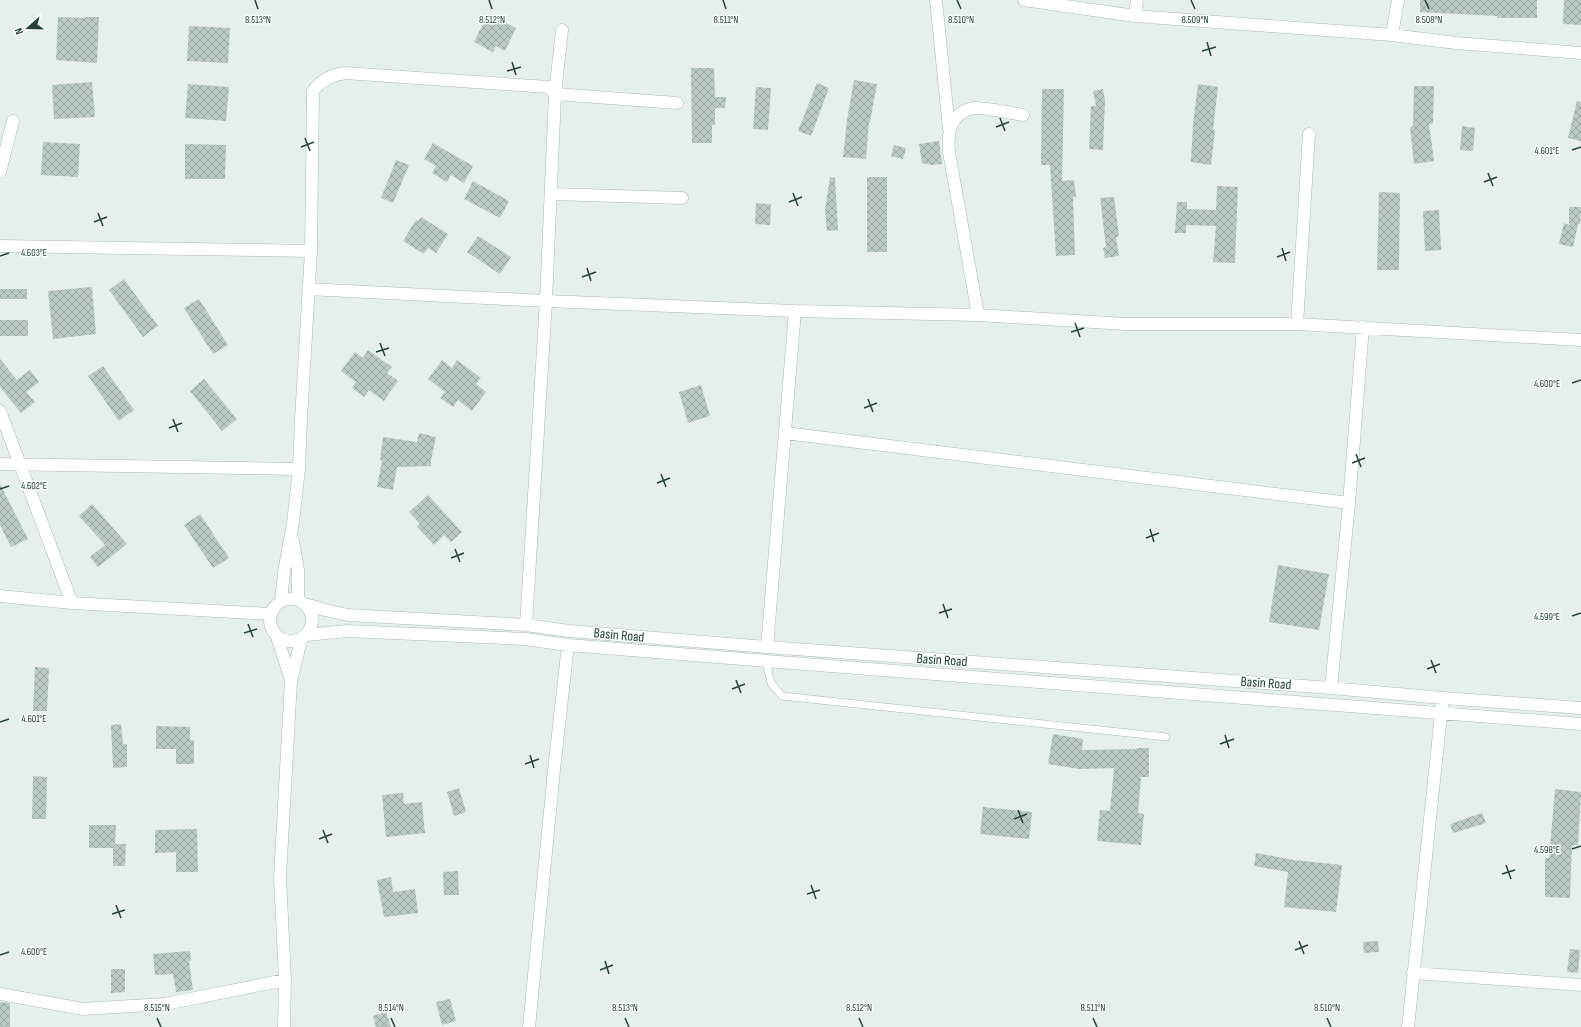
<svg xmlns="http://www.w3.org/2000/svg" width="1581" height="1027" font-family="'Sofia Sans Condensed',sans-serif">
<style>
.building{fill:url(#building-cross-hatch)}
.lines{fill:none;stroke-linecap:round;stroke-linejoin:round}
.lane-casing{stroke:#a8b8b2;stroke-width:8}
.street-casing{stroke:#a8b8b2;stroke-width:13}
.lane{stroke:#fff;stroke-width:7}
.street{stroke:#fff;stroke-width:12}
.ticks{fill:none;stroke:#24423a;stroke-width:1.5}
.labels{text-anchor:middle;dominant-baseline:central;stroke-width:3;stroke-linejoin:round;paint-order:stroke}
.street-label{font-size:14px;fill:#24423a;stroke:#f7fbf9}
.ticks-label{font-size:10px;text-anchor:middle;fill:#24423a;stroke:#f7fbf9;stroke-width:3;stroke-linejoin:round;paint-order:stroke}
</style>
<defs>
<pattern id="building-cross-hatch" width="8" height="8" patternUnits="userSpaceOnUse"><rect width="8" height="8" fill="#bbcac4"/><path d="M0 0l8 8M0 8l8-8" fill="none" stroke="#98a6a0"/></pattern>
</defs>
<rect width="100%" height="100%" fill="#e6efeb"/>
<path class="building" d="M1420,0H1537V18H1497V16L1420,12Z
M1564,0H1581V25L1563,24Z
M488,14L516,28L505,51L496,46L493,52L474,42Z
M58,17L86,18V17H99L97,63L56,60Z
M189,26L230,28L228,63L187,61Z
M691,68H714L715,97H726L725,108H715V125H712V143H692Z
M854,80L877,84L870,122H869L866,159L843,157L847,120Z
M92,82L95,117L54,119L52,85Z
M817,83L829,88L811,136L798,131Z
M188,84L229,87L226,121L185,118Z
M1198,84L1218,87L1213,130H1215L1211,165L1191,162L1193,124Z
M1414,86H1434L1433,124H1429L1434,161L1414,164L1410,127L1413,126Z
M756,87L771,88L768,130L753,129Z
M1042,89H1064L1062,181L1074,180L1076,197H1073L1075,255L1056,256L1050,165H1041Z
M1103,89L1105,100L1103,150L1089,149L1091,106H1096L1093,91Z
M1577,101L1581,102V141L1568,138Z
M1462,126L1475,128L1473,151L1460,150Z
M939,141L942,164L932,165L922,163L919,144Z
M43,142L80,144L78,177L41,175Z
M433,143L473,166L464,183L451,175L447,182L432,173L436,166L424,159Z
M185,144L226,145L225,179H185Z
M894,145L906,148L903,159L891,156Z
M396,160L409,165L393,203L381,198Z
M830,177L835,178L838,230L827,231L825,210Z
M867,177H887V252H867Z
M473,181L509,201L500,218L464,199Z
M1217,186L1238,187L1235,263L1213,262L1216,226L1186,225V233H1175L1177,202H1187V209L1216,210Z
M1379,192L1400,193L1399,270H1377Z
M1114,197L1119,236L1116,237L1119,256L1105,258L1103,248L1106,247L1100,198Z
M756,203L771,204L770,225L755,224Z
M1569,207H1581L1580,224H1578L1573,247L1559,244L1564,223L1569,225Z
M1439,210L1441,250L1425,251L1423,211Z
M421,217L448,234L436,253L428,248L424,254L403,241L416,220L418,221Z
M478,236L511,257L500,274L467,252Z
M124,279L158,326L143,337L109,290Z
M92,287L96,334L53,339L48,291Z
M0,289H27V299H0Z
M199,299L228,345L213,354L184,308Z
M0,320H28V336H0Z
M368,350L392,367L387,373L398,381L384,401L369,390L364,397L352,388L356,382L341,371L355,352L363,358Z
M0,359L17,380L30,370L39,382L26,392L35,402L21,413L0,387Z
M442,360L452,368L457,360L481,378L476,384L486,392L472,411L458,400L453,407L440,398L445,392L428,379Z
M103,366L134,410L119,421L88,376Z
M204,379L237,419L222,431L190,391Z
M701,385L710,416L688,423L679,392Z
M419,433L436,437L431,460V466L397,467L393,490L377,487L382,461L380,460L383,437L417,442Z
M0,484L28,539L11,547L0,525Z
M428,495L462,532L451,542L444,535L434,545L417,527L420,524L409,512Z
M92,504L127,544L98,567L90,557L105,545L79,516Z
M200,514L229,558L213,568L184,525Z
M1278,565L1329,574L1319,630L1269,622Z
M35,667L49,668L47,711H33Z
M121,724L123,744H127V767L113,768L111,725Z
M156,726L190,727V740H194V764H176V749H156Z
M1053,734L1083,739L1082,750L1137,749V748H1149V777H1141L1138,813L1144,814L1141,845L1097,841L1100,810L1110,811L1114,768L1079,769L1048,764Z
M33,776L47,777L46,819H32Z
M459,788L466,812L454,816L447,792Z
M1555,789L1581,792L1578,845H1572L1570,898L1545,897V858H1549Z
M403,793L404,804L422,802L425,833L386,837L382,795Z
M983,807L1032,812L1029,839L980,834Z
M1482,813L1486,823L1453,833L1450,824Z
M89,825H116L115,844H126L125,866H113V848H89Z
M197,829L198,872H176V852L155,853V830Z
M1256,853L1294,860L1342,865L1336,912L1284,907L1288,872L1254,866Z
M458,871L459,895H444L443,872Z
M391,877L393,892L415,889L418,913L384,917L377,880Z
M1378,941L1379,952L1364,953L1363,942Z
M1570,949L1580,950L1578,973L1567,972Z
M190,951L191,961H189L193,990L176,992L173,974L155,975L153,954Z
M111,969H125V992L111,993Z
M450,999L456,1021L442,1025L436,1002Z
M0,1002L10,1003V1027H0Z
M386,1012L391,1027H376L373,1016Z"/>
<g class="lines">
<defs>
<path id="lane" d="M766,661L771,683L782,696L1166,737"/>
<path id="street" d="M936,0L949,129
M1024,0L1135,16L1392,35L1456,43L1581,53
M1135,16L1137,0
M1392,35L1398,0
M0,172L13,121
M551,194L682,198
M0,246L311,251
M308,289L546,301L795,311L978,315L1125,324H1297L1581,340
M978,315L949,152C947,133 951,112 974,108C983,107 1012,113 1023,115
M1297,324L1309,134
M0,411L72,603
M785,433L1349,503
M0,464L299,469
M293,542L298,570V600
M0,596L72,603L270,614
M270 620a21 21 0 1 1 42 0a21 21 0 1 1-42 0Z
M281,601L284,572L293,523L299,469L301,419L311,251L313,91C321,80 331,75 345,73L548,87L555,94L677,103
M305,604L325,610L348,615L526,625L569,631L767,647L1331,688L1443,698L1581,708
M526,625L546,301L555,94L562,30
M307,635L347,631L525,639L568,645L766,661L1581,724
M277,637L291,680
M767,647L795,311
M1331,688L1349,503L1363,327
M1413,973L1581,985
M0,994L83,1009L165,1004L285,980
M284,1027L285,980L280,877L291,681L301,640
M529,1027L554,770L568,645
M1408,1027L1442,705"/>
</defs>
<use href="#lane" class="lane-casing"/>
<use href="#street" class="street-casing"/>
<use href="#lane" class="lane"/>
<use href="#street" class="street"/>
</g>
<path class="ticks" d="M255,0L258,9M489,0L492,9M723,0L726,9M957,0L961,9M1191,0L1195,9M1425,0L1429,9M1207,42L1211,56M1202,51L1216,47M512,62L516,75M507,71L521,67M1000,118L1005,131M996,127L1009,122M305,138L310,151M301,147L314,142M1572,150L1581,147M1488,173L1493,186M1484,182L1497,177M793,193L798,206M789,202L802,197M98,213L103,226M94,222L107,217M1282,248L1286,261M0,256L9,253M1277,257L1290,252M587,268L591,281M582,277L596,272M1075,323L1080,337M1071,332L1084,328M380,343L385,356M376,352L389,348M1572,383L1581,380M868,399L873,412M864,408L877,403M173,419L178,432M169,428L182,423M1356,454L1361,467M1352,463L1365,458M661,474L666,487M657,483L670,478M0,489L9,486M1150,529L1154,542M1146,538L1159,533M455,549L460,562M451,558L464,553M943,604L948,618M939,613L952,609M1572,616L1581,613M248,624L253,637M244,633L257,629M1431,660L1436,673M1427,669L1440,664M736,680L741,693M732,689L745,684M0,722L9,719M1225,735L1229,748M1220,744L1234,739M530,755L534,768M525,764L539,759M1018,810L1023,823M1014,819L1027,814M323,830L328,843M319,839L332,834M1572,849L1581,846M1506,865L1511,879M1502,874L1515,870M811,885L816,899M807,894L820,890M116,905L121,918M112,914L125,910M1299,941L1304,954M1295,950L1308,945M0,955L9,952M605,961L609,974M600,970L613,965M157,1018L161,1027M391,1018L395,1027M625,1018L629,1027M859,1018L863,1027M1093,1018L1097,1027M1327,1018L1331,1027"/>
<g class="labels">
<g class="street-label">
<text transform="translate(619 635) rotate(5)">Basin Road</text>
<text transform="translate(942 660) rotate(4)">Basin Road</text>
<text transform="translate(1266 683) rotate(4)">Basin Road</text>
</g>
</g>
<g class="ticks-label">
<text x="258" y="23">8.513°N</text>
<text x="492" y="23">8.512°N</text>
<text x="961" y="23">8.510°N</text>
<text x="1195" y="23">8.509°N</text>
<text x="726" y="23">8.511°N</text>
<text x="1429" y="23">8.508°N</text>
<text x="1547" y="154">4.601°E</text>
<text x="34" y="256">4.603°E</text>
<text x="1547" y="387">4.600°E</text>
<text x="34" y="489">4.602°E</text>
<text x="1547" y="620">4.599°E</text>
<text x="34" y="722">4.601°E</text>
<text x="1547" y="853">4.598°E</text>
<text x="34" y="955">4.600°E</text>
<text x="157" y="1011">8.515°N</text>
<text x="391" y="1011">8.514°N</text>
<text x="625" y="1011">8.513°N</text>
<text x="859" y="1011">8.512°N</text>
<text x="1093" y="1011">8.511°N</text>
<text x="1327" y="1011">8.510°N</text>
</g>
<g transform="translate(28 28) rotate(250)" stroke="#f7fbf9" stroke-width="3" paint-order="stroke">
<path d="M0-3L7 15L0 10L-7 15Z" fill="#24423a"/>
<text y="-6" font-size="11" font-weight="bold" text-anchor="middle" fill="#24423a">N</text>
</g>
</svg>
